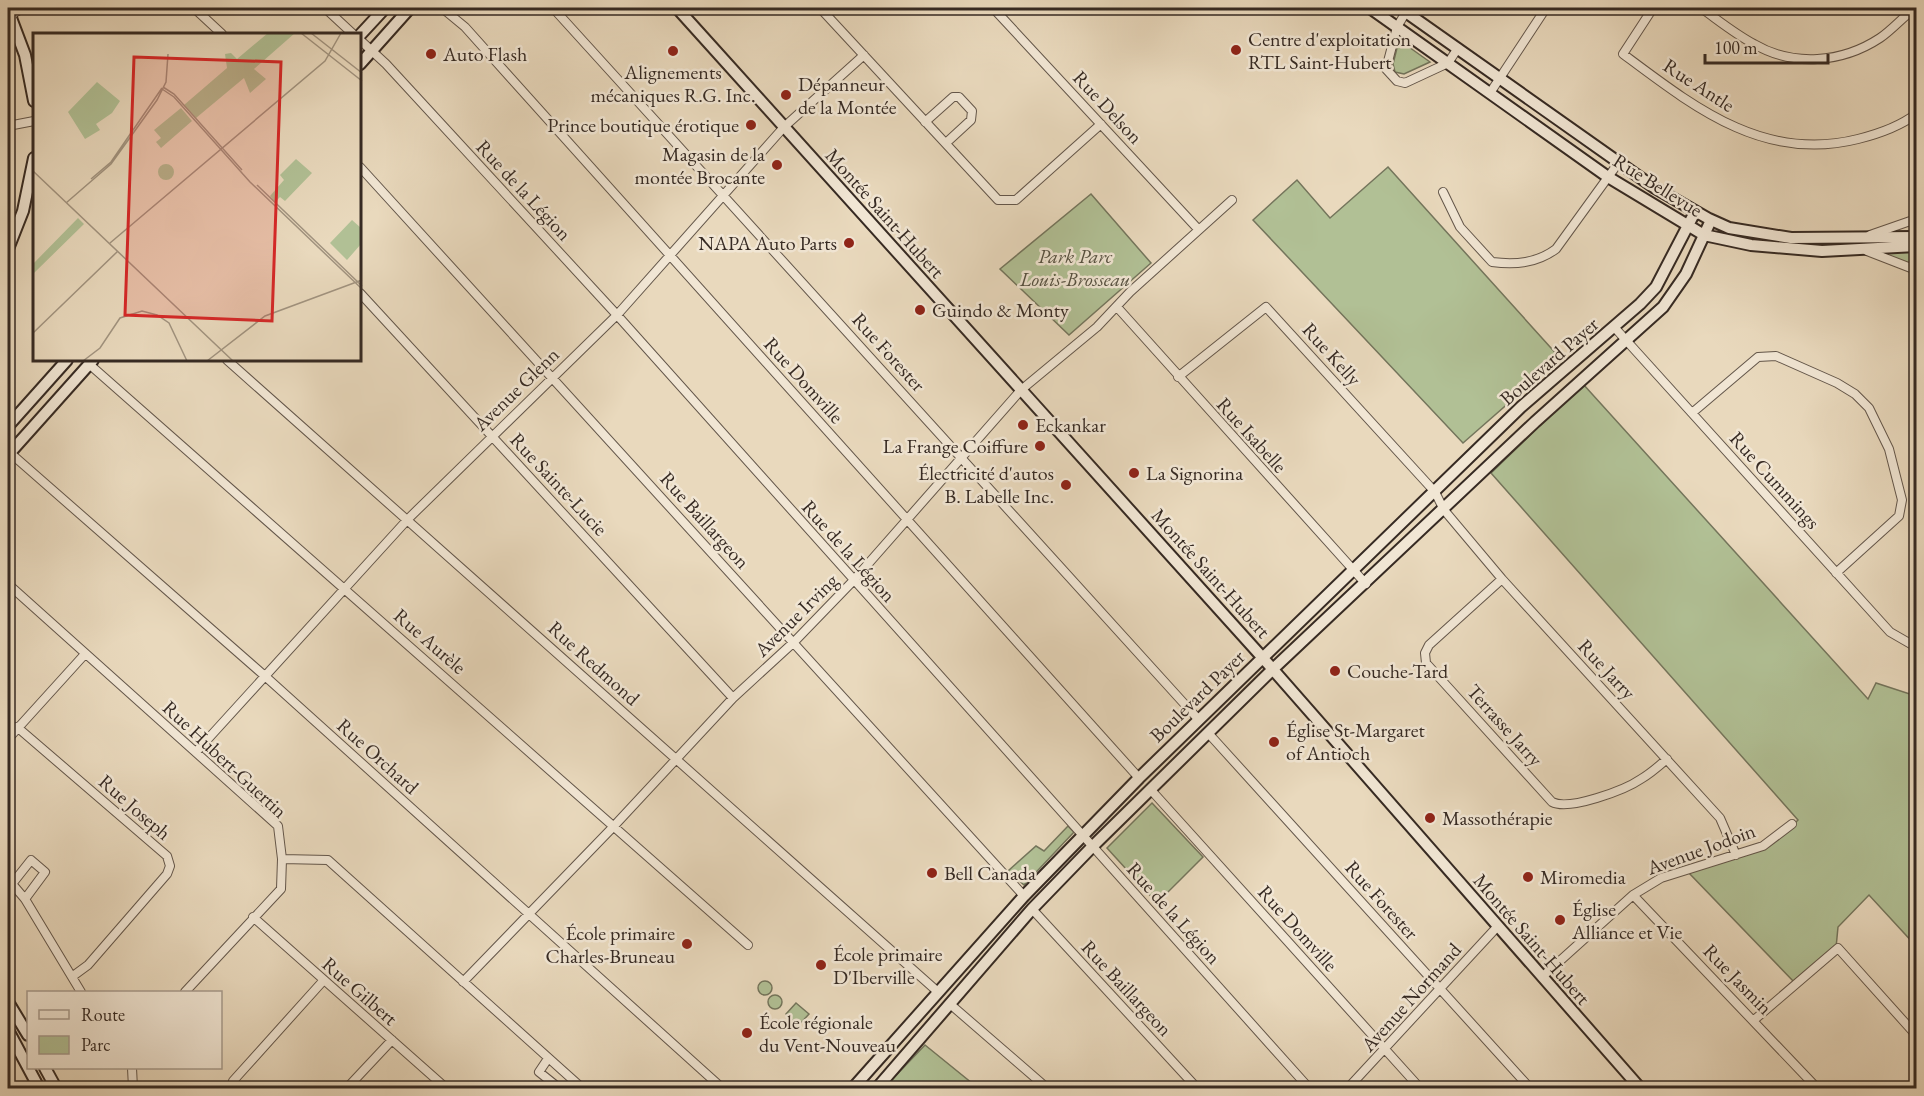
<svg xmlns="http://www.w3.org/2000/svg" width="1924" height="1096" font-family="'EB Garamond',serif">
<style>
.green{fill:#b1c095;stroke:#74755c;stroke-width:1.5}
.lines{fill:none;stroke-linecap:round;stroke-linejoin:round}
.street-casing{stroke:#63564a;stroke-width:10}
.secondary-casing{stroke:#362a23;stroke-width:14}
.street{stroke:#f1e6d4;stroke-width:8}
.secondary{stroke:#f1e6d4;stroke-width:10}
.poi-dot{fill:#8f2418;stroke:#f1e6d4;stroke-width:2}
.labels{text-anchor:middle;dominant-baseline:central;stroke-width:5;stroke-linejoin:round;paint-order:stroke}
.poi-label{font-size:20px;fill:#362a23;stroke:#f1e6d4;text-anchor:start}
.street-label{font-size:20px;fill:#362a23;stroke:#f1e6d4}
.park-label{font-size:20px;font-style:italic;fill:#555040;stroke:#f1e6d4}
.inset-road{fill:none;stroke:#a1937f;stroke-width:1.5}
.view{fill:#d62828;fill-opacity:0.15;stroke:#d62828;stroke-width:3}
.inset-edge{fill:none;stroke:#362a23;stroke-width:3}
</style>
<rect width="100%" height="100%" fill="#e9d9bd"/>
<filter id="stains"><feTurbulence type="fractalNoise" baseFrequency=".00333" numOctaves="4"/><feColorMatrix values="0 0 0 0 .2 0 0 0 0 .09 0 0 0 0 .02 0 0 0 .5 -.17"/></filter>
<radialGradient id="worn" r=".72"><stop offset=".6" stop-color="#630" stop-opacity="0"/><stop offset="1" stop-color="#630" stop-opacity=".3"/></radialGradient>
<path class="green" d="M1399,40L1430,62L1404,74L1395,72L1393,64Z
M1388,167L1560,358L1463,443L1253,220L1297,180L1330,218Z
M1091,194L1151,263L1069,335L1000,269Z
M1875,251H1916V267Z
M1583,384L1868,699L1876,683L1916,696V946L1869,895L1838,927L1836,948L1795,983L1688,872L1782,836L1798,820L1491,473Z
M1152,803L1203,857L1157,903L1107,848Z
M1068,826L1074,832L1024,885L1008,871L1036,846L1044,851Z
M758 988a7 7 0 1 1 14 0a7 7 0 1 1-14 0Z
M768 1002a7 7 0 1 1 14 0a7 7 0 1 1-14 0Z
M796,1003L809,1014L798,1026L786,1014Z
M925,1045L978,1088H884Z"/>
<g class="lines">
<defs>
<path id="street" d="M194,8L222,34
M325,8L353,34
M442,8L465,27L1139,778
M553,8L1199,720
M820,8L998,200H1016L1101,124
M993,8L1198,229
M1653,8L1623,54C1694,107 1764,163 1858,139C1878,134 1899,127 1916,114
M1701,8C1718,20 1735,34 1754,44C1793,67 1842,63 1880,38C1892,30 1903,17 1915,8
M1406,12L1397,27L1386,69L1397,81L1405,83L1448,63L1458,48
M11,15L23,8
M360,40L386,64L617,315L1309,1088
M1490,93L1546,8
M925,122L953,97H959L972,111L971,120L946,143
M8,126L34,121
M360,167L1024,896
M1443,192L1460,227L1492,262C1516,265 1537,263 1556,249L1619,162
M1870,235L1916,219
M1867,251L1916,270
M360,293L733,698
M1117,307L1366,584
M1615,328L1890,632L1916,647
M227,360L938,992
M89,364L748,945
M1178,377L1266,307L1435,492L1444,510L1502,579L1720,818L1736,855
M1692,413L1758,357L1776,356L1837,383L1855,394L1869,408L1889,449L1902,500L1899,516L1836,573
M8,451L266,677L722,1088
M1502,579L1429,645L1425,653L1426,663L1552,802C1569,811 1625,790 1641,779C1650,774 1659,766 1667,759
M8,584L278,826L282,859L281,889L185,992
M17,727L167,856L170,866L167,874L88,965L73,976
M1209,734L1530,1088
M8,739L85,654
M196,752L408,519L617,315L784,127L864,55
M1151,790L1420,1088
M282,859L328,860L582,1088
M8,879L25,899L81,992
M12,884L31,860L45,872L25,899
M1633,895L1817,1088
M1032,909L1197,1088
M253,917L446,1088
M1542,977L1633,895L1661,878L1763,846L1792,824
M463,982L614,826L733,698L794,642L853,581L1021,390L1097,327L1130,292L1232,200
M950,1004L1047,1088
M1754,1020L1838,948L1916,1035
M547,1060L539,1072L559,1088
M132,1068L133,1088
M231,1088L233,1081L323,981
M347,1088L392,1040
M1348,1088L1497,927"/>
<path id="secondary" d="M677,8L1262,657L1640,1088
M1370,8L1608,177L1704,235L1751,245L1822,251L1916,246
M1400,8L1655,188L1709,219L1729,228L1791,238L1916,237
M8,10L25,55L34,101
M360,35L385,8
M360,64L410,8
M8,249L23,211L34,158
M8,426L67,360
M8,455L93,360
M8,1002L28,1035
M8,1030L39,1088
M45,1068L56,1088
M853,1088L1024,896L1139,778L1521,407L1640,304L1656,287L1695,212
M877,1088L1032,909L1093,846L1273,669L1535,422L1663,307L1686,274L1711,220"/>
</defs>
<use href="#street" class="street-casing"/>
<use href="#secondary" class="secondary-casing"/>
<use href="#street" class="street"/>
<use href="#secondary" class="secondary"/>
</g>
<g class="poi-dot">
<circle cx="1236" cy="50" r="6"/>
<circle cx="673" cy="51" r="6"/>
<circle cx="431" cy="54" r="6"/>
<circle cx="786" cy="95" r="6"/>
<circle cx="751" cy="125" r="6"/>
<circle cx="777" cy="165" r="6"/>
<circle cx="849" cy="243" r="6"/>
<circle cx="920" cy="310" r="6"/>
<circle cx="1023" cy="425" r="6"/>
<circle cx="1040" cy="446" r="6"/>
<circle cx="1134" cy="473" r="6"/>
<circle cx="1066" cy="485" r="6"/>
<circle cx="1335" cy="671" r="6"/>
<circle cx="1274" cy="742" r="6"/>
<circle cx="1430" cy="818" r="6"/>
<circle cx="932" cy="873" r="6"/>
<circle cx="1528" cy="877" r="6"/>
<circle cx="1560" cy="920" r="6"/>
<circle cx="687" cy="944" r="6"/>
<circle cx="821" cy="965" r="6"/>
<circle cx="747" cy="1033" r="6"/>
</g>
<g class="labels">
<g class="poi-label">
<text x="1248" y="39">Centre d'exploitation<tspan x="1248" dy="23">RTL Saint-Hubert</tspan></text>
<text x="443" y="54">Auto Flash</text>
<text x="673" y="72" text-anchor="middle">Alignements<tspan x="673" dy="23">mécaniques R.G. Inc.</tspan></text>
<text x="798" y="84">Dépanneur<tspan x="798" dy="23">de la Montée</tspan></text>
<text x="739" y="125" text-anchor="end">Prince boutique érotique</text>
<text x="765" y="154" text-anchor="end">Magasin de la<tspan x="765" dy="23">montée Brocante</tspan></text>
<text x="837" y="243" text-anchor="end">NAPA Auto Parts</text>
<text x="932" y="310">Guindo &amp; Monty</text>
<text x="1035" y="425">Eckankar</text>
<text x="1028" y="446" text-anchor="end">La Frange Coiffure</text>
<text x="1054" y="473" text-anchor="end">Électricité d'autos<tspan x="1054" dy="23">B. Labelle Inc.</tspan></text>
<text x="1146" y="473">La Signorina</text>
<text x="1347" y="671">Couche-Tard</text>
<text x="1286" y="730">Église St-Margaret<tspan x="1286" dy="23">of Antioch</tspan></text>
<text x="1442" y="818">Massothérapie</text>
<text x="944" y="873">Bell Canada</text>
<text x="1540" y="877">Miromedia</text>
<text x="1572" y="909">Église<tspan x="1572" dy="23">Alliance et Vie</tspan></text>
<text x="675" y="933" text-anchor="end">École primaire<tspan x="675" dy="23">Charles-Bruneau</tspan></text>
<text x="833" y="954">École primaire<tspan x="833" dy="23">D'Iberville</tspan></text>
<text x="759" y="1022">École régionale<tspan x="759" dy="23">du Vent-Nouveau</tspan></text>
</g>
<g class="street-label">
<text transform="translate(1699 85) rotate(33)">Rue Antle</text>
<text transform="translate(1108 107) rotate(47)">Rue Delson</text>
<text transform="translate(1658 185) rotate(32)">Rue Bellevue</text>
<text transform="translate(524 190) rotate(47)">Rue de la Légion</text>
<text transform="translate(885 213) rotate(48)">Montée Saint-Hubert</text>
<text transform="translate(889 352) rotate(48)">Rue Forester</text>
<text transform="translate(1332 354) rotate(48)">Rue Kelly</text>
<text transform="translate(1549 361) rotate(-41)">Boulevard Payer</text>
<text transform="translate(804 380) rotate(48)">Rue Domville</text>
<text transform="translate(516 389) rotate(-44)">Avenue Glenn</text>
<text transform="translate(1252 435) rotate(48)">Rue Isabelle</text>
<text transform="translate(1775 480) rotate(48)">Rue Cummings</text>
<text transform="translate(559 484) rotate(47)">Rue Sainte-Lucie</text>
<text transform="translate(705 520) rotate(48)">Rue Baillargeon</text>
<text transform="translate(849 551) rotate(48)">Rue de la Légion</text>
<text transform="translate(1211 573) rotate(48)">Montée Saint-Hubert</text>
<text transform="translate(796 615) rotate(-45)">Avenue Irving</text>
<text transform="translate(430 641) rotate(41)">Rue Aurèle</text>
<text transform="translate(594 663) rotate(42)">Rue Redmond</text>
<text transform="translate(1607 669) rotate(47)">Rue Jarry</text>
<text transform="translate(1197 696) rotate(-44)">Boulevard Payer</text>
<text transform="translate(1505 725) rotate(48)">Terrasse Jarry</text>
<text transform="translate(378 756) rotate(42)">Rue Orchard</text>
<text transform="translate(225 759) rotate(43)">Rue Hubert-Guertin</text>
<text transform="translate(135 807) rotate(41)">Rue Joseph</text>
<text transform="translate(1701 849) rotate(-20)">Avenue Jodoin</text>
<text transform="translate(1382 900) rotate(48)">Rue Forester</text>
<text transform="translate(1174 913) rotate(48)">Rue de la Légion</text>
<text transform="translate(1298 928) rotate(48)">Rue Domville</text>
<text transform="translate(1532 939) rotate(49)">Montée Saint-Hubert</text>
<text transform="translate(1738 979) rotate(46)">Rue Jasmin</text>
<text transform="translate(1127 988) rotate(47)">Rue Baillargeon</text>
<text transform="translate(360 991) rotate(41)">Rue Gilbert</text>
<text transform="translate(1411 997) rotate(-48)">Avenue Normand</text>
</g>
<g class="park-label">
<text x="1075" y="256">Park Parc<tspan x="1075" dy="23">Louis-Brosseau</tspan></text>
</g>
</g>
<g transform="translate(33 33)">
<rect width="328" height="328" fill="#e9d9bd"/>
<path d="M235,0H262L221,36L233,46L217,60L211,45L163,85L151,72L194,35L192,21L198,20L204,26ZM64,49L87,68L79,80L63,91L67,97L52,106L35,79ZM148,75L159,88L128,115L123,109L128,105L121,97ZM263,126L279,140L252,168L247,164L242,169L237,163L251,147L247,142ZM125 139a8 8 0 1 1 16 0a8 8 0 1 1-16 0ZM45,185L51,191L0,241V231ZM319,187L328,195V211L314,227L297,210Z" fill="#b1c095"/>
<path class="inset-road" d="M268,0L329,48M278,0L329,40M130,54L141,61L209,137M129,56L141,64L217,149L329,256M0,138L200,328M58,146L78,129L129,55M224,152L329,253M33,170L78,131L124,67L133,49L135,21M77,210L292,28L308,0M0,300L85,218M50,328L67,315L87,285L109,278L124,282L136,290L154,328M174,328L232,283L329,247"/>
<path class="view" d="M101,24L248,29L239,288L92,282Z"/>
<rect width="328" height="328" class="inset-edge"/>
</g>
<rect width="1924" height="1096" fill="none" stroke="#e9d9bd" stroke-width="30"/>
<rect x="9" y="9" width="1906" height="1078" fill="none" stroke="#362a23" stroke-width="3"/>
<rect x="15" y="15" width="1894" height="1066" fill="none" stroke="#362a23" stroke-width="1.5"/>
<rect x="27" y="991" width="195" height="78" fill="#f1e6d4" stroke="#a69b8d" stroke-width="1.5"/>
<rect x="39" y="1010" width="30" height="9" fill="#f1e6d4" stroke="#a69b8d" stroke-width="1.5"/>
<text x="81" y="1021" font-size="18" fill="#362a23">Route</text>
<rect x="39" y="1036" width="30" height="18" fill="#b1c095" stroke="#a69b8d" stroke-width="1.5"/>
<text x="81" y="1051" font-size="18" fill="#362a23">Parc</text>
<path d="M1705 54v9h123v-9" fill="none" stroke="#362a23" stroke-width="3"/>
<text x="1714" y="54" font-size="18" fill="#362a23" stroke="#f1e6d4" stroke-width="4.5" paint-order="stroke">100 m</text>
<rect width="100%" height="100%" filter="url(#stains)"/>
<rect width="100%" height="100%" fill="url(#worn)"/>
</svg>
